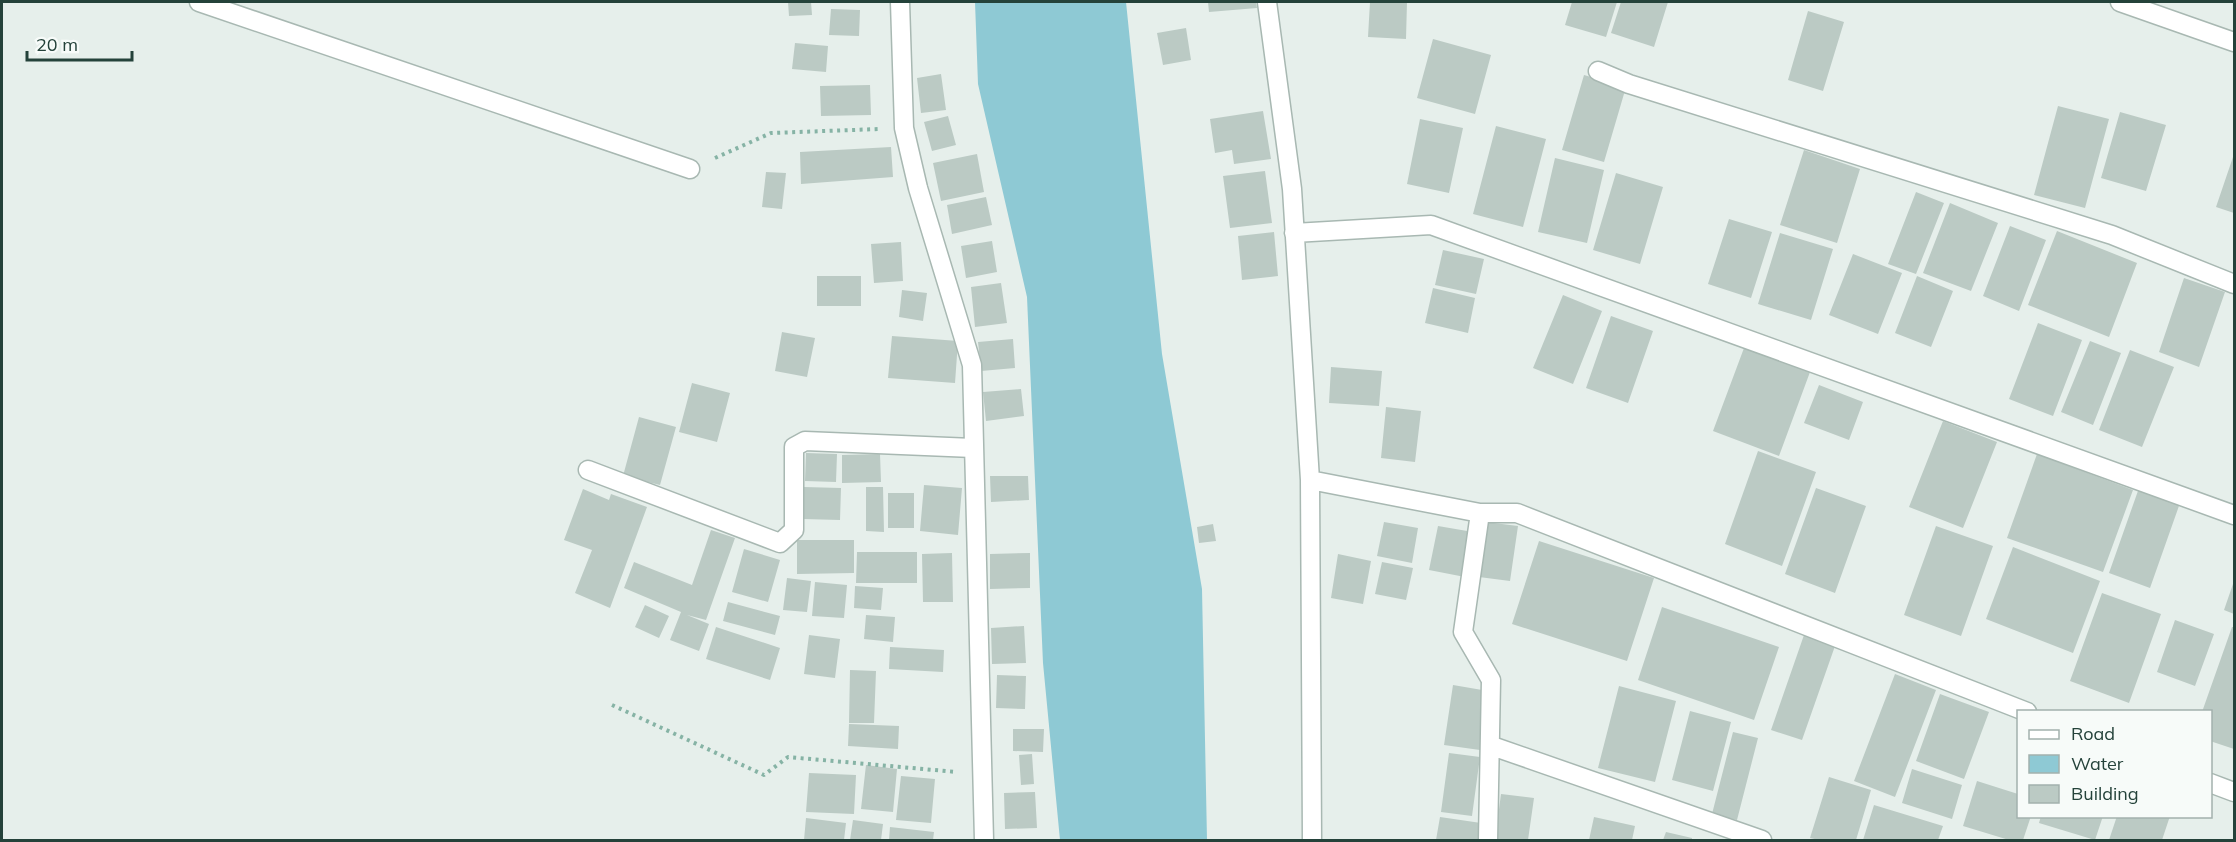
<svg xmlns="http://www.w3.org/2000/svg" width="2236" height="842" font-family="Mulish,sans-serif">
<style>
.water{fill:#8ec9d4}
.building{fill:#bbcac4}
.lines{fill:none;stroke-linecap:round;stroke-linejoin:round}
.service-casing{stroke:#a8b8b2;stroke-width:21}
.minor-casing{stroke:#a8b8b2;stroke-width:21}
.path{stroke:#86b3a5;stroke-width:4;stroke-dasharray:3 4.5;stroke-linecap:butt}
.service{stroke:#fff;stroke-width:18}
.minor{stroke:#fff;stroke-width:18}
</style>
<rect width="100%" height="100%" fill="#e6efeb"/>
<path class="water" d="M975,2H1126L1162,354L1202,589L1207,840H1060L1043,663L1027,297L978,84Z"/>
<path class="building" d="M788,2H811L812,15L789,16Z
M1208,2H1256L1257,8L1209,12Z
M1370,2H1407L1406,39L1368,37Z
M1572,2H1617L1606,37L1565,25Z
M1621,2H1668L1654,47L1611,33Z
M831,9L860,10L859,36L829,35Z
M1808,11L1844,22L1823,91L1788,80Z
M1186,28L1191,60L1163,65L1157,33Z
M1433,39L1491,55L1475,114L1417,98Z
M795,43L828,46L826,72L792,69Z
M941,74L946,110L921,113L917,78Z
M1584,75L1626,87L1604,162L1562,150Z
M870,85L871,115L821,116L820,86Z
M2058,106L2109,119L2085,208L2034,195Z
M1263,111L1271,159L1234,164L1232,150L1215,153L1210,119Z
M2120,112L2166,125L2146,191L2101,178Z
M948,116L956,145L932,151L924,122Z
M1420,119L1463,128L1449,193L1407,184Z
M1496,126L1546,139L1523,227L1473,214Z
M891,147L893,177L801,184L800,152Z
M1804,150L1860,169L1837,243L1780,225Z
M977,154L984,192L941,201L933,163Z
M2233,157L2234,158V213L2216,207Z
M1555,158L1604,170L1587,243L1538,232Z
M1265,171L1272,223L1230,228L1223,176Z
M766,172L786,173L782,209L762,207Z
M1616,173L1663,187L1640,264L1593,250Z
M1916,192L1944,203L1916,274L1888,264Z
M986,197L992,225L952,234L947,205Z
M1950,203L1998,223L1971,291L1923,273Z
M1729,219L1772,232L1751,298L1708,284Z
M2010,226L2046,240L2019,311L1983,296Z
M2057,231L2137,263L2109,337L2028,305Z
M1274,232L1278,276L1242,280L1238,236Z
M1780,233L1833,249L1811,320L1758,304Z
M992,241L997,272L966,278L961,246Z
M901,242L903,281L874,283L871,244Z
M1443,250L1484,259L1476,294L1435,285Z
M1853,254L1902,273L1878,334L1829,315Z
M817,276H861V306H817Z
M1917,276L1953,291L1931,347L1895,333Z
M2184,278L2225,292L2199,367L2159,352Z
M1001,283L1007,323L975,327L971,287Z
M1433,288L1475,298L1468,333L1425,323Z
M902,290L927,293L923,321L899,317Z
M1563,295L1602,311L1573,384L1533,368Z
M1611,316L1653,331L1628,403L1586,388Z
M2038,323L2082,340L2053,416L2009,399Z
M782,332L815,338L807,377L775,371Z
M892,336L958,341L955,383L888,378Z
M1013,339L1015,368L981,371L978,342Z
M2090,341L2121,353L2093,425L2061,412Z
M1744,348L1810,372L1779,456L1713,431Z
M2130,350L2174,367L2142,447L2099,430Z
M1331,367L1382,371L1379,406L1329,403Z
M692,383L730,393L717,442L679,432Z
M1819,385L1863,402L1849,440L1804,423Z
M1021,389L1024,416L986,421L983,392Z
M1386,407L1421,411L1415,462L1381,458Z
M639,417L676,427L660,485L623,476Z
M1943,421L1997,442L1963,528L1909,507Z
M1758,451L1816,472L1782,566L1725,544Z
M806,453L837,454L836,482L805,481Z
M880,454L881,482L842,483V455Z
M2037,454L2133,490L2103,572L2007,538Z
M990,476H1028L1029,500L991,502Z
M924,485L962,488L958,535L920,531Z
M804,487L841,488L840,520L803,519Z
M866,487H883L884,532L866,531Z
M1816,488L1866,506L1835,593L1785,574Z
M2139,488L2180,503L2150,588L2109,573Z
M583,489L609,500L611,494L647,507L610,608L575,593L592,550L564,540Z
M888,493H914V528H888Z
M1384,522L1418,528L1412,563L1377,556Z
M1486,522L1518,526L1510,581L1479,577Z
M1213,524L1216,541L1199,543L1197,527Z
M1438,526L1473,532L1465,577L1429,570Z
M1936,526L1993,546L1961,636L1904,615Z
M711,530L735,538L706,620L687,615L709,624L699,651L670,640L681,612L624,588L634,562L692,585Z
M797,540H854V573L797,574Z
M1539,541L1654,578L1627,661L1512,624Z
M2013,547L2100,581L2073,653L1986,619Z
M744,549L780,560L768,602L732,592Z
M857,552H917V583H856Z
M952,553L953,602H923L922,554Z
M1030,553V588L990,589V554Z
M1338,554L1371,561L1363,604L1331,598Z
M1382,562L1413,568L1406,600L1375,594Z
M787,578L811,581L807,612L783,610Z
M2234,581V614L2224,610Z
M815,582L847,585L844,618L812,616Z
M855,586L883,588L881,610L854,608Z
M2102,593L2161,614L2129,703L2070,681Z
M728,602L780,616L775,635L723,621Z
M645,605L669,616L659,638L635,627Z
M1662,607L1779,647L1754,720L1638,680Z
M866,615L895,617L893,642L864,639Z
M2175,620L2214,634L2195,686L2157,672Z
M1024,626L1026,663L992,664L991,628Z
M716,627L780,648L770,680L706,659Z
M2232,627H2234V749L2210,741V712H2202Z
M809,635L840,639L835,678L804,674Z
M1804,635L1835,646L1802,740L1771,730Z
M890,647L944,650L943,672L889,669Z
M850,670L876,671L874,723H849Z
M1895,674L1936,690L1895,797L1854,781Z
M997,675L1026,676L1025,709L996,708Z
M1453,685L1488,691L1480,750L1444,745Z
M1619,686L1676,701L1655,782L1598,768Z
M1940,694L1989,712L1964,779L1916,761Z
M1690,711L1731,722L1713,791L1672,780Z
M849,724L899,726L898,749L848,746Z
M1013,729H1044L1043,752L1013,751Z
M1733,732L1758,738L1737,820L1712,814Z
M1449,753L1480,757L1472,816L1441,812Z
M1032,754L1034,784L1021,785L1019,755Z
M866,765L897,769L893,812L861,809Z
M1912,769L1962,785L1952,819L1902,803Z
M809,773L856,775L854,814L806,812Z
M901,776L935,779L931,823L896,820Z
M1829,777L1871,790L1856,840H1819L1810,838Z
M1977,781L2018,794V816H2031L2023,840H2009L1963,826Z
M1035,792L1037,828L1005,829L1004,793Z
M1501,794L1534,798L1528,840H1495Z
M1874,805L1943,826L1938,840H1863Z
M2041,816H2103L2095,840L2039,823Z
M2117,816H2170L2162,840H2109Z
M1440,817L1481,823L1478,840H1436Z
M1594,817L1635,826L1632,840H1589Z
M806,818L846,823L844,840H804Z
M853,820L883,824L881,840H850Z
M890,827L934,832L933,840H889Z
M1666,832L1692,838V840H1663Z"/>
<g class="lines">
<defs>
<path id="service" d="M199,2L690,169"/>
<path id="minor" d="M900,2L904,128L918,188L972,365L984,840
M1267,2L1292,189L1310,480L1312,840
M2120,2L2234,42
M1598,71L1629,84L2112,235L2234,284
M1294,233L1431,225L2234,515
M588,470L780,543L794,530V447L805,441L973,448
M1310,480L1480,513
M1492,746L1762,840
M2210,783L2234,792
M1488,840L1491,680L1463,632L1480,513H1517L2027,712"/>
</defs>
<use href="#service" class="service-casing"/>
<use href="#minor" class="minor-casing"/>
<path class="path" d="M715,158L771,133L879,129
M612,705L764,775L788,757L957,772"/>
<use href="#service" class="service"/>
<use href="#minor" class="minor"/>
</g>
<rect width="2236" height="842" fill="none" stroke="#24423a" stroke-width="6"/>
<rect x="2017" y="710" width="195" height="108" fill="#f7fbf9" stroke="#a3b1ad" stroke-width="1.5"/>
<rect x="2029" y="730" width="30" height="9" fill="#ffffff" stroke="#a3b1ad" stroke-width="1.5"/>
<text x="2071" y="740" font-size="18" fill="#24423a">Road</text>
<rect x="2029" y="755" width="30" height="18" fill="#8ec9d4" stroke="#a3b1ad" stroke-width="1.5"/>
<text x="2071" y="770" font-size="18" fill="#24423a">Water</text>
<rect x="2029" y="785" width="30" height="18" fill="#bbcac4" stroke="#a3b1ad" stroke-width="1.5"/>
<text x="2071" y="800" font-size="18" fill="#24423a">Building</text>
<path d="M27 51v9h105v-9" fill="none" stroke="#24423a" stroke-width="3"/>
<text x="36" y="51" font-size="18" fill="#24423a" stroke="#f7fbf9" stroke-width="4.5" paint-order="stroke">20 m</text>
</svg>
